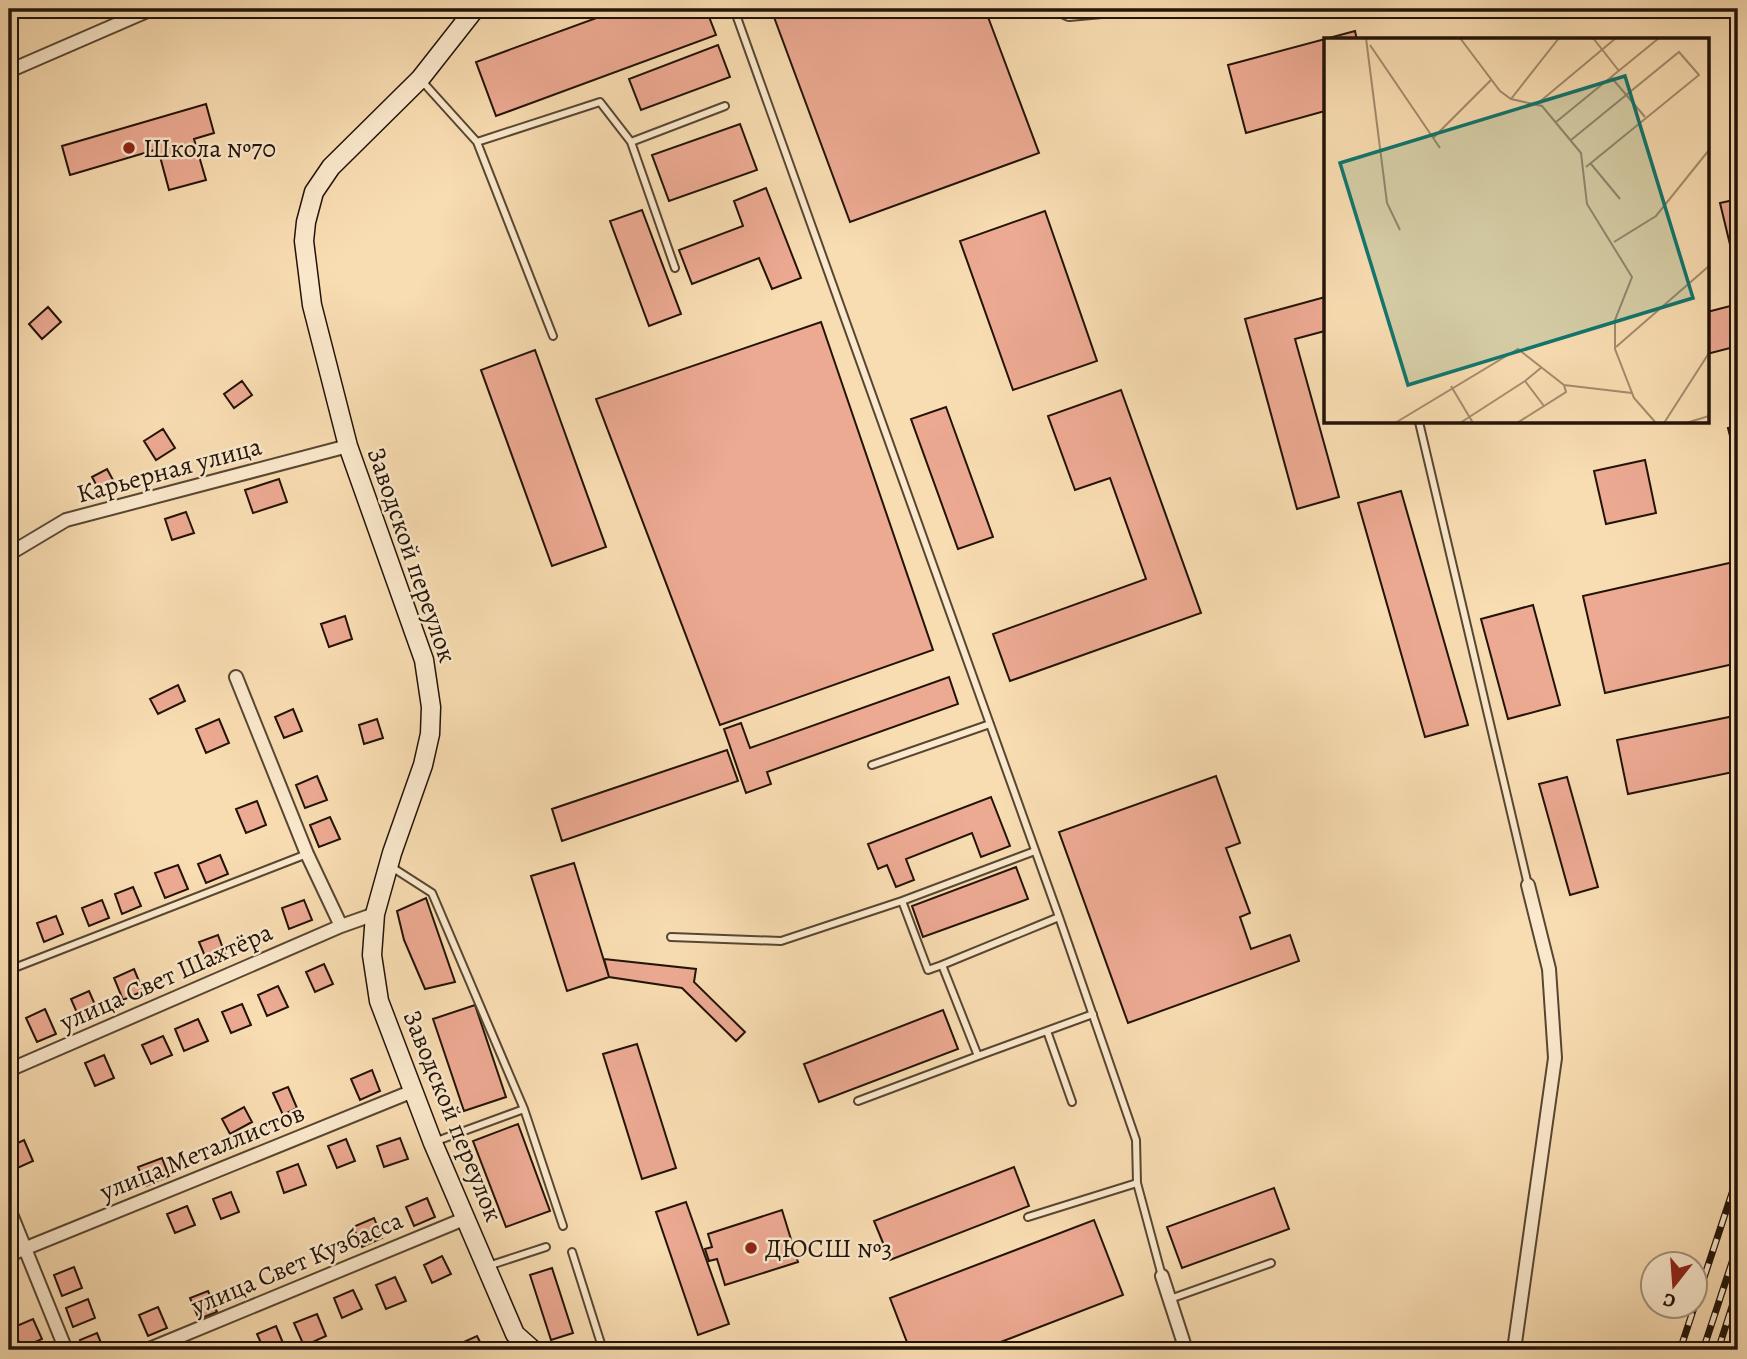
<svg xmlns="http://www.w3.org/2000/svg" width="1747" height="1359" font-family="Alegreya,serif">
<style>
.building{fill:#edaa93;stroke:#221308;stroke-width:2}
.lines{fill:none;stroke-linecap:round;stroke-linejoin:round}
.service-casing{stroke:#584632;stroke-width:10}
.minor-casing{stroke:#584632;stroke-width:16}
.secondary-casing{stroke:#221308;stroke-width:21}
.service{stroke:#fbe9cd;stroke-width:6}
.minor{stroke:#fbe9cd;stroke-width:12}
.secondary{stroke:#fbe9cd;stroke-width:18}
.rail-casing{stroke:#221308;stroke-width:7}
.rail{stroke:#fbe9cd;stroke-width:4.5;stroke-dasharray:13;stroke-linecap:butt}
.poi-dot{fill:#8f2418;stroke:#fbe9cd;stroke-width:2.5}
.labels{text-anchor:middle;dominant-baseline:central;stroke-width:5;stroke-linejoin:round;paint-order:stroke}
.poi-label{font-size:26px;fill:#221308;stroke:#fbe9cd;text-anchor:start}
.street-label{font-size:26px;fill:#221308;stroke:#fbe9cd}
.inset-road{fill:none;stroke:#a38c6e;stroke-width:2}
.view{fill:#0f766e;fill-opacity:0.15;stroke:#0f766e;stroke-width:3.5}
.inset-edge{fill:none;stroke:#221308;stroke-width:3.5}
</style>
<rect width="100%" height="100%" fill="#f9ddb2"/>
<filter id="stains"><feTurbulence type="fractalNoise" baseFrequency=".00286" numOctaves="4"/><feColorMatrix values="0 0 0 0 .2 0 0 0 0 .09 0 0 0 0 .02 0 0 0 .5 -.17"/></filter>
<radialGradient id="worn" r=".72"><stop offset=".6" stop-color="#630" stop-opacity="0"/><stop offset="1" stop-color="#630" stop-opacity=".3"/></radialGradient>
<path class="building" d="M621,9H706L716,35L496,116L476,62Z
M771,9H985L1039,153L850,222Z
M1355,31L1357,40H1325V111L1246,133L1228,65Z
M718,45L730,77L641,110L629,79Z
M206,104L214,133L194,139L206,180L169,190L158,149L70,175L62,146Z
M740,124L757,170L669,201L652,155Z
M766,188L801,278L772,289L759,258L692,284L679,250L743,226L734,201Z
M1738,199V255L1733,257L1720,203Z
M642,210L681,314L649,326L610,221Z
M1045,211L1097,361L1013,390L960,241Z
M9,258L18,268L9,277Z
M1325,297V331L1295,339L1339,497L1297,509L1245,319Z
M1738,304V346L1707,354V312Z
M48,307L61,322L42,339L29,324Z
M821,322L933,650L720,725L596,399Z
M535,350L606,547L552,566L481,370Z
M242,381L252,395L234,408L224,394Z
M1121,390L1201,613L1010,681L993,634L1146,579L1110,478L1075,490L1048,416Z
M946,407L993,537L958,549L911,419Z
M1738,426V464H1737L1728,428Z
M163,429L175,448L156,460L144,441Z
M1645,460L1656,513L1606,524L1594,471Z
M107,469L113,480L98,488L92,477Z
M279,479L287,502L253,513L245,490Z
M1401,491L1468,725L1425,737L1358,503Z
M186,512L194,533L172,540L165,519Z
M1738,561V663L1605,693L1583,596Z
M1533,605L1560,705L1508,719L1481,619Z
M345,616L352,639L329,647L321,624Z
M949,677L958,704L767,772L771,784L746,793L724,729L741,723L750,748Z
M178,685L185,701L158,714L150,699Z
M293,709L302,731L284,738L275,717Z
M1734,716L1738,736V771L1628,794L1617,740Z
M219,719L229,743L206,753L196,729Z
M377,719L383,738L364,744L359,725Z
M727,750L738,781L562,841L552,809Z
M317,776L327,800L305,808L296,785Z
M1216,776L1240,843L1226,848L1250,913L1240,917L1251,949L1290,935L1299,961L1128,1023L1059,832Z
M1567,777L1598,887L1570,895L1539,784Z
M991,797L1010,846L981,857L972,833L906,859L914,880L896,887L887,865L878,869L868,844Z
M257,801L266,825L246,833L236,809Z
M330,817L340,839L319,847L310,825Z
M220,855L228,874L206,883L198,864Z
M574,863L609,977L567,991L531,876Z
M178,865L188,889L165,898L155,873Z
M1016,867L1028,899L923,937L912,906Z
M133,887L141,906L122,914L115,894Z
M426,898L455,982L425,989L404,940L397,911Z
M102,900L109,918L89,926L82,908Z
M304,900L312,920L289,929L282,908Z
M56,916L63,934L44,942L37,923Z
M218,935L225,954L207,961L199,942Z
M604,959L696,969L694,982L745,1032L736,1041L682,988L609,977Z
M324,964L333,984L315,992L306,972Z
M134,969L143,991L123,1000L114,978Z
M278,986L288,1007L267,1016L258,995Z
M89,991L99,1014L81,1022L71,999Z
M242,1004L251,1025L231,1033L222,1012Z
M475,1005L506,1097L464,1111L433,1019Z
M45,1009L56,1034L37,1042L26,1018Z
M943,1010L958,1049L819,1102L804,1064Z
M198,1019L208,1041L184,1051L175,1029Z
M163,1036L172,1055L151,1064L142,1045Z
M637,1044L676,1168L642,1179L603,1054Z
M104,1055L114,1078L95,1086L85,1063Z
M372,1070L380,1091L360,1100L351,1079Z
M288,1087L297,1108L283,1115L273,1093Z
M244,1107L252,1122L230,1134L222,1119Z
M518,1124L550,1211L506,1227L473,1141Z
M400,1138L408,1159L384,1167L377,1146Z
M346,1139L355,1161L337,1168L328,1146Z
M24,1140L33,1161L13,1170L9,1161V1147Z
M162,1158L169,1176L146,1186L138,1167Z
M298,1164L306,1185L284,1193L277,1172Z
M1014,1167L1029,1206L890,1260L874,1221Z
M1274,1188L1289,1229L1182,1268L1167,1227Z
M231,1192L239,1212L221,1219L213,1199Z
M427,1198L435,1217L414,1226L406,1207Z
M686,1202L729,1324L698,1335L656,1212Z
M187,1206L195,1225L175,1233L167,1214Z
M782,1210L798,1262L725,1285L717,1259L709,1261L705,1249L712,1247L708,1234Z
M374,1218L382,1238L362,1247L353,1227Z
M1094,1220L1123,1295L980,1350H910L890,1298Z
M442,1256L451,1274L432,1283L424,1265Z
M74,1267L82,1288L62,1296L54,1275Z
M552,1268L573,1333L551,1340L530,1275Z
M395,1277L406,1301L386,1309L376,1285Z
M353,1290L362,1309L342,1318L334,1298Z
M208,1291L217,1312L199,1319L190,1298Z
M88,1299L95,1318L73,1327L66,1308Z
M158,1307L167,1328L148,1336L139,1315Z
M317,1314L326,1336L304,1346L294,1323Z
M33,1319L42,1339L22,1348L12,1328Z
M276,1326L285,1348L264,1350L257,1334Z
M97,1333L104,1350H84L80,1340Z
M477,1336L484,1350H459L457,1345Z"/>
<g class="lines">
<defs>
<path id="service" d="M734,9L1059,917L1136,1140L1137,1183L1162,1276
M421,80L477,142L553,336
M477,142L600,102L631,142L675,268
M631,142L725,106
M1419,422L1528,885
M872,765L990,724
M390,866L432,893L524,1109L563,1226
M671,937L781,941L902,901
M942,965L928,970L902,901L1035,851
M9,970L307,854
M1047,1031L1072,1102
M978,1056L1093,1014
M858,1101L978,1056L942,965L1059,917
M434,1142L524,1109
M1028,1217L1137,1183
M572,1252L603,1350
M488,1266L546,1247
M1170,1299L1271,1263"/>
<path id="minor" d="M1058,9L1069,14L1123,9
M9,71L152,9
M9,554L66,520L348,446
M236,677L307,854L341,926
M9,1070L341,926L375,914
M9,1209L66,1350
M9,1255L413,1091
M1162,1276L1186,1350
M147,1350L464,1219
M1514,1350L1555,1058L1549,969L1528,885"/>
<path id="secondary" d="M475,9L420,79L331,167L314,192L306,222L304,241L312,305L348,446L424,660L431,707L430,734L423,765L392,853L375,914L372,955L379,1001L433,1143L515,1334L533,1350"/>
</defs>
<use href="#service" class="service-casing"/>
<use href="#minor" class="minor-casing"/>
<use href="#secondary" class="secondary-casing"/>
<use href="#service" class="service"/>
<use href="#minor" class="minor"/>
<use href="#secondary" class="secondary"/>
<defs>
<path id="rail" d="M1680,1350L1738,1175
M1703,1350L1738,1244
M1718,1350L1738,1288"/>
</defs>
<use href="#rail" class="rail-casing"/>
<use href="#rail" class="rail"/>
</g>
<g class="poi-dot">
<circle cx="129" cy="148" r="7"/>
<circle cx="751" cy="1248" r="7"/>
</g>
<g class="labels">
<g class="poi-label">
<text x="143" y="148">Школа №70</text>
<text x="765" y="1248">ДЮСШ №3</text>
</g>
<g class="street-label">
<text transform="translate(169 470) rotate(-15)">Карьерная улица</text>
<text transform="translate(412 555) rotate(71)">Заводской переулок</text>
<text transform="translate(166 977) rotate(-24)">улица Свет Шахтёра</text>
<text transform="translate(453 1116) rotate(68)">Заводской переулок</text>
<text transform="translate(202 1152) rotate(-22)">улица Металлистов</text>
<text transform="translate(297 1263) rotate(-23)">улица Свет Кузбасса</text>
</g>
</g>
<g transform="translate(1324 38)">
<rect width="385" height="385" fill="#f9ddb2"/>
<path class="inset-road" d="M42,0L63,165L76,192M136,0L176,53L187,61L218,68L257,115L263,166L308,239L291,282V311L310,360L332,385M269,0L295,33M46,7L116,110M287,39L321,79M187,61L235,0M213,66L292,0M232,84L335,0M109,100L167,42M247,102L355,14L375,37L262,129M267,126L296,161M290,204L332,178L385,112M292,309L385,228M201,343L218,329M127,348L149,385M71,385L194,311L240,347L308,355M136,385L201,343L220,368M193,385L242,354L240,347M340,385L385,315M362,385L385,378"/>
<path class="view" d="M301,38L369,260L84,347L16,125Z"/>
<rect width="385" height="385" class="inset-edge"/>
</g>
<rect width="1747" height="1359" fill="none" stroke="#f9ddb2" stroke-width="35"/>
<rect x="10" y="10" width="1726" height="1338" fill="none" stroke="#221308" stroke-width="3.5"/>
<rect x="18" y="18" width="1712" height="1324" fill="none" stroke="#221308" stroke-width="2"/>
<g transform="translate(1674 1285) rotate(197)"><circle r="33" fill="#fbe9cd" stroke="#a4937e" stroke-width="2"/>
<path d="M0-5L12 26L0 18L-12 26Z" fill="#8f2418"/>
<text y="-10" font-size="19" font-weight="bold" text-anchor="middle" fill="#221308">С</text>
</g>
<rect width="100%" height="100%" filter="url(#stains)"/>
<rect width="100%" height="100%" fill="url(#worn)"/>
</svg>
